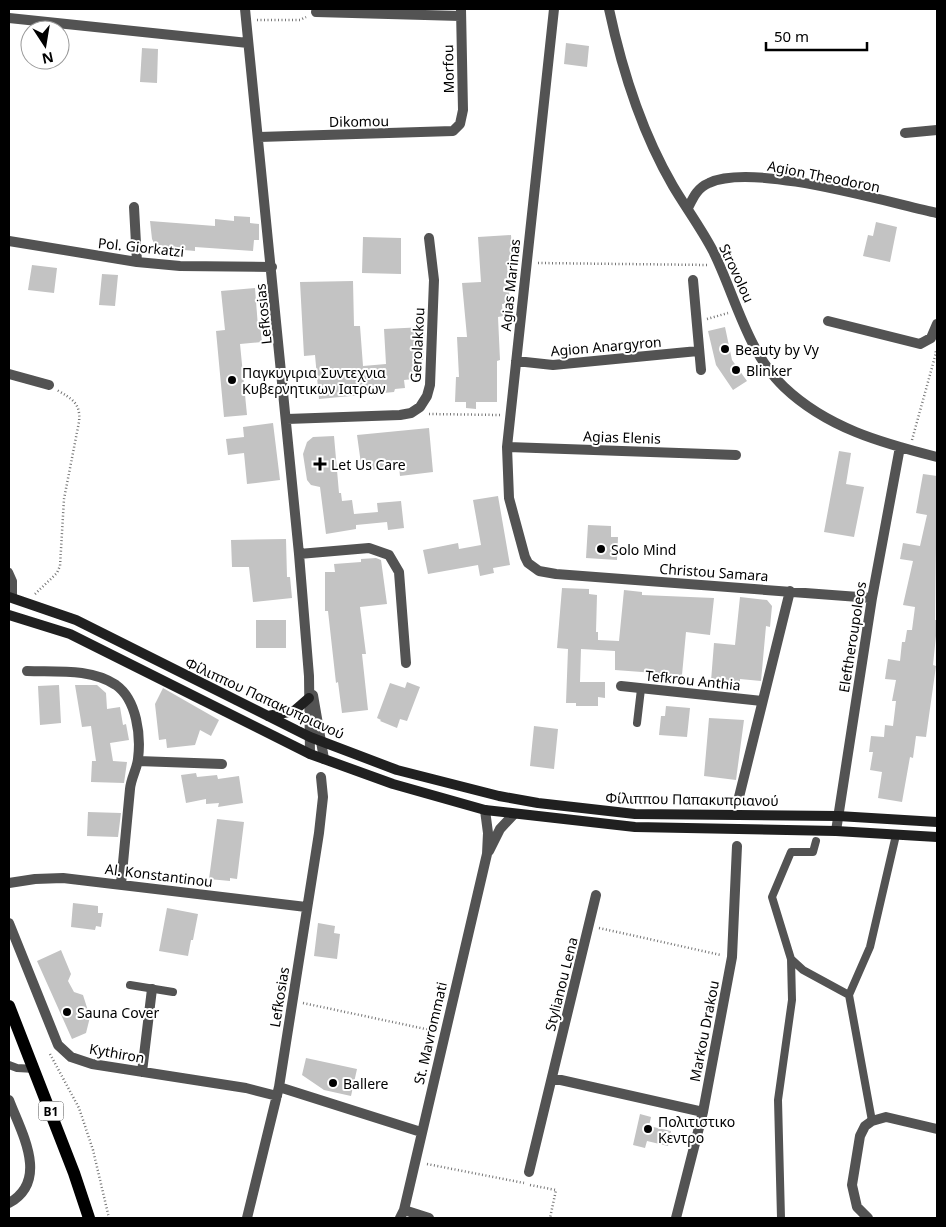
<svg xmlns="http://www.w3.org/2000/svg" width="946" height="1227" font-family="'Noto Sans',sans-serif">
<style>
.building{fill:#c3c3c3}
.lines{fill:none;stroke-linecap:round;stroke-linejoin:round}
.path{stroke:#757575;stroke-width:2.5;stroke-dasharray:1 2.5;stroke-linecap:butt}
.service{stroke:#535353;stroke-width:8}
.minor{stroke:#535353;stroke-width:10}
.secondary{stroke:#202020;stroke-width:10}
.primary{stroke:#000;stroke-width:12}
.poi-dot{fill:#000;stroke:#fff;stroke-width:2}
.labels{text-anchor:middle;dominant-baseline:central;stroke-width:4;stroke-linejoin:round;paint-order:stroke}
.shield{fill:#fff;stroke:#4c4c4c;stroke-width:1}
.shield-label{font-size:12px;font-weight:bold;fill:#000}
.street-label{font-size:14px;fill:#000;stroke:#fff}
.poi-label{font-size:14px;fill:#000;stroke:#fff;text-anchor:start}
</style>
<rect width="100%" height="100%" fill="#fff"/>
<path class="building" d="M566,43L589,46L587,67L564,64Z
M142,48L158,49L157,83L140,82Z
M234,216L250,217V223L259,224V240H254L253,251L195,247V251L162,248L155,245L152,239L150,221L215,226V219L234,221Z
M876,222L897,227L890,262L863,256L868,235L873,236Z
M511,235L513,265H507L510,303L502,304L503,316L498,317L500,360L497,361V402H476V409L466,408V402H455L456,377H459L457,337H467L462,283L481,282L478,237Z
M363,237L401,238V274L362,273Z
M32,265L57,268L54,293L28,290Z
M102,274L118,275L115,306L99,305Z
M353,281L354,326H360L363,366L386,364L384,329L425,327L423,360H414V379L404,380L405,388L395,389L394,392L319,399L315,355L304,356L300,282Z
M255,288L258,327L260,326L262,342L240,344L247,415L224,417L216,331L225,330L221,291Z
M725,327L732,360L747,381L733,390L716,365L708,331Z
M273,423L280,480L247,484L244,453L228,455L226,439L244,437L243,427Z
M429,428L433,472L400,476L399,467L362,471L357,435Z
M334,436L339,493H341L342,501L352,500L354,514L378,512L377,503L401,501L404,528L388,530L387,522L356,525V529L326,534L320,487L311,485L307,480L303,454L307,442L313,437Z
M839,451L851,453L846,484L864,487L854,537L824,532Z
M923,474L937,476L935,620H937V626L933,665L936,666L926,737L916,736L913,758L910,757L902,802L878,798L882,772L870,770L873,752H869L871,736L884,737L885,725L893,726L896,701H892L896,680L885,679L888,659L900,661L902,642H905L907,630H912L915,607L903,605L913,561L900,559L903,543L920,546L927,515L916,513Z
M498,496L510,565L493,568L494,573L480,576L478,565L428,574L423,550L458,543L459,549L481,545L473,500Z
M588,525L611,526V537H618L617,560L586,558Z
M286,539L287,577H290L292,598L253,602L249,567H232L231,540Z
M376,558L381,560L387,604L360,607L366,654H362L368,710L342,713L338,682L336,683L328,611H325V572H335L334,564L361,562V559Z
M562,588L589,589V594L597,595L596,632H598V640L619,641L624,590L642,592V595L714,598L710,635L686,632L682,675L615,670V651L581,649L580,682H605V698L598,697V706H576V703H566L568,649L557,648Z
M740,597L767,600L772,606L770,627L766,626L761,681L740,679V683L711,681L714,643L735,645Z
M256,620H286V648H256Z
M407,682L420,687L407,721L400,719L397,728L380,721L381,720L377,718L390,683L405,688Z
M59,685L61,723L40,725L38,686Z
M75,685H97L106,693L107,709L120,707L123,725L126,724L129,740L110,743L113,761L127,762L124,783L91,782L92,761H96L91,726L82,727Z
M163,688L219,720L211,736L200,730L195,745L167,748L166,739L159,740L155,704Z
M666,706L690,708L687,737L659,735L661,716H665Z
M709,718L744,720L736,780L704,776Z
M534,726L558,729L554,769L530,766Z
M196,773L197,777L217,775L218,779L239,776L243,803L218,807L219,803L206,804V799L186,803L181,775Z
M88,812L121,813L118,837L87,836Z
M217,819L244,822L237,879L230,878V881L209,879Z
M73,903L98,906V913H103L101,927L96,926L95,930L71,927Z
M167,908L198,914L193,940H191L188,956L159,951Z
M318,923L335,926L334,933L340,934L337,959L314,956Z
M61,950L71,974L68,981L74,992L83,995L90,1017L86,1033L72,1039L37,961Z
M306,1058L357,1069L351,1096L324,1090L302,1075Z
M640,1114L651,1117L649,1126L671,1131L668,1146L647,1141L645,1148L633,1145Z"/>
<g class="lines">
<path class="path" d="M257,20H300L306,17
M538,263L708,265
M707,319L728,313
M429,414L500,415
M912,440L936,353L935,349
M35,594L57,573L60,566L64,499L79,422C81,403 72,399 57,390
M599,928L721,955
M303,1003L435,1031
M50,1054L79,1108L93,1150L109,1218
M427,1164L524,1183
M530,1185L556,1190L550,1218"/>
<path class="service" d="M9,572L13,581V598
M637,723L641,689
M816,841L813,852H791L772,897L791,959L803,970L849,995
M130,985L173,992
M9,1065L17,1068L35,1069
M872,1121L849,995L870,947L896,835
M781,1218L778,1100L792,1000L791,959"/>
<path class="minor" d="M245,9L299,554L309,676L310,754
M554,9L507,447L509,498L525,557L528,563L539,571L556,574L872,598
M609,9C622,70 641,131 673,186C686,208 701,228 713,251C735,295 747,352 784,387C827,428 882,443 937,457
M316,12L461,16
M9,18L248,43
M905,133L937,130
M259,137L453,131L460,124L463,110L461,9
M134,207L137,262
M688,208C693,198 697,188 709,183C753,162 886,202 937,213
M9,241L137,262L180,266L272,267
M693,280L701,370
M828,321L920,344L931,338L937,324
M516,361L553,365L698,351
M9,374L49,385
M287,419L400,415L411,413L420,407L427,396L430,385L434,280L429,238
M507,447L736,455
M299,554L369,548L389,555L399,572L406,663
M27,671C56,672 91,668 116,685C137,700 141,736 138,759C137,769 131,778 130,789C127,820 124,852 121,884
M621,686L762,701
M313,695L324,759
M138,761L222,764
M739,797L790,591
M836,831L872,598L900,447
M489,851L500,829L514,814
M9,883L35,879L63,878L306,907
M9,923L58,1045L71,1057L92,1064L246,1088L277,1096
M142,1072L152,989
M552,1078L703,1112
M279,1087L421,1132
M9,1100C21,1132 50,1180 9,1203
M529,1172L596,895
M404,1210L429,1218
M247,1218L279,1087L319,833L323,797L321,777
M400,1218L404,1210L487,854L488,833L485,810
M676,1218L703,1112L732,957L737,846
M868,1218L857,1207L852,1185L860,1136L865,1126L872,1121L886,1117L937,1129"/>
<path class="secondary" d="M9,597L76,620L310,737L397,770L499,796L538,803L635,814L838,816L937,822
M9,615L70,634L310,754L393,784L485,810L635,827L836,831L937,837
M268,716L294,711L309,698"/>
<path class="primary" d="M9,1006L74,1173L89,1218"/>
</g>
<g class="poi-dot">
<circle cx="725" cy="349" r="5"/>
<circle cx="736" cy="370" r="5"/>
<circle cx="232" cy="380" r="5"/>
<path d="M317.5 456.5h5v5h5v5h-5v5h-5v-5h-5v-5h5z"/>
<circle cx="601" cy="549" r="5"/>
<circle cx="67" cy="1012" r="5"/>
<circle cx="333" cy="1083" r="5"/>
<circle cx="648" cy="1129" r="5"/>
</g>
<g class="labels">
<rect class="shield" x="38.5" y="1101.5" width="25" height="19" rx="4"/>
<g class="shield-label">
<text x="51" y="1111">B1</text>
</g>
<g class="street-label">
<text transform="translate(448 69) rotate(-91)">Morfou</text>
<text transform="translate(359 121) rotate(-1)">Dikomou</text>
<text transform="translate(824 176) rotate(11)">Agion Theodoron</text>
<text transform="translate(141 247) rotate(6)">Pol. Giorkatzi</text>
<text transform="translate(737 273) rotate(65)">Strovolou</text>
<text transform="translate(510 285) rotate(-84)">Agias Marinas</text>
<text transform="translate(263 314) rotate(-96)">Lefkosias</text>
<text transform="translate(417 345) rotate(-87)">Gerolakkou</text>
<text transform="translate(606 346) rotate(-5)">Agion Anargyron</text>
<text transform="translate(622 437) rotate(2)">Agias Elenis</text>
<text transform="translate(714 572) rotate(4)">Christou Samara</text>
<text transform="translate(852 637) rotate(-81)">Eleftheroupoleos</text>
<text transform="translate(693 680) rotate(6)">Tefkrou Anthia</text>
<text transform="translate(265 698) rotate(25)">Φίλιππου Παπακυπριανού</text>
<text transform="translate(692 799) rotate(1)">Φίλιππου Παπακυπριανού</text>
<text transform="translate(159 875) rotate(7)">Al. Konstantinou</text>
<text transform="translate(561 984) rotate(-76)">Stylianou Lena</text>
<text transform="translate(279 997) rotate(-81)">Lefkosias</text>
<text transform="translate(704 1031) rotate(-79)">Markou Drakou</text>
<text transform="translate(430 1033) rotate(-77)">St. Mavrommati</text>
<text transform="translate(117 1053) rotate(10)">Kythiron</text>
</g>
<g class="poi-label">
<text x="735" y="349">Beauty by Vy</text>
<text x="746" y="370">Blinker</text>
<text x="242" y="372">Παγκυγιρια Συντεχνια<tspan x="242" dy="16">Κυβερνητικων Ιατρων</tspan></text>
<text x="331" y="464">Let Us Care</text>
<text x="611" y="549">Solo Mind</text>
<text x="77" y="1012">Sauna Cover</text>
<text x="343" y="1083">Ballere</text>
<text x="658" y="1121">Πολιτιστικο<tspan x="658" dy="16">Κεντρο</tspan></text>
</g>
</g>
<rect width="946" height="1227" fill="none" stroke="#000000" stroke-width="20"/>
<g transform="translate(45 45) rotate(168)"><circle r="24" fill="#ffffff" stroke="#999999"/>
<path d="M0-4L9 19L0 12L-9 19Z" fill="#000000"/>
<text y="-8" font-size="14" font-weight="bold" text-anchor="middle" fill="#000000">N</text>
</g>
<path d="M766 42v8h101v-8" fill="none" stroke="#000000" stroke-width="2.5"/>
<text x="774" y="42" font-size="15" fill="#000000" stroke="#ffffff" stroke-width="4" paint-order="stroke">50 m</text>
</svg>
